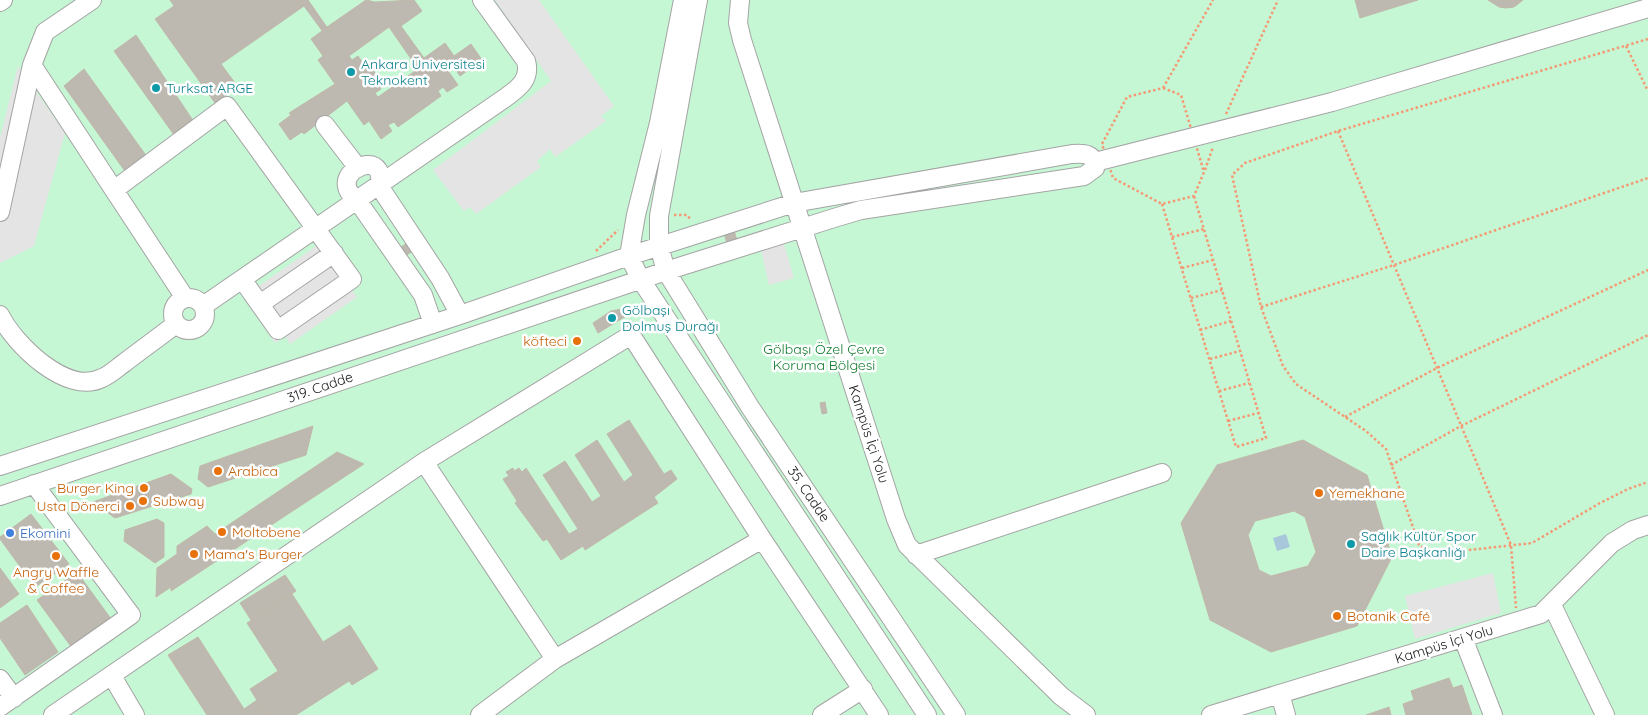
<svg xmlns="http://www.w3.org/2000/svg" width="1648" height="715" font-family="Quicksand,sans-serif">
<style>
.park{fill:#c6f7d4}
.parking{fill:#e4e4e4}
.water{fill:#a9c7db}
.building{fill:#bdb8b0;stroke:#c1b8aa;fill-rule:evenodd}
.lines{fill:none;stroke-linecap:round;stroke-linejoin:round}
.minor-casing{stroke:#a4a4a4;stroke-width:20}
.path{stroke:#f49974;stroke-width:2.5;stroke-dasharray:2.5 2.5;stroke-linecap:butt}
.minor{stroke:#fff;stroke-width:18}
.culture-dot{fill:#0f9aa8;stroke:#fff;stroke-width:2}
.food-dot{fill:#e8710a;stroke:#fff;stroke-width:2}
.shop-dot{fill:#3f7fe0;stroke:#fff;stroke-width:2}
.labels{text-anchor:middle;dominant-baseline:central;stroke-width:5;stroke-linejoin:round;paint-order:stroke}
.culture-label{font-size:14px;fill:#0d838f;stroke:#fff;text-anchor:start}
.food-label{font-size:14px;fill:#c56008;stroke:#fff;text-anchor:start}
.park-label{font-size:14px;fill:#117b2e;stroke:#fff}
.street-label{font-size:14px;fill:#202020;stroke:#fff}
.shop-label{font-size:14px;fill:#366cbe;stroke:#fff;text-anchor:start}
</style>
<rect width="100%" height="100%" fill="#f0efe7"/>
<path class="park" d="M0,0H1648V715H0Z"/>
<path class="parking" d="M495,0H539L614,106L601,116L606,121L555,157L550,149L537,161L541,167L476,214L470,207L464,211L433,170L551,81Z
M18,66L65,133L34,246L0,263V138Z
M329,237L362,283L352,290L357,297L290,344L285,336L275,343L243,297Z
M784,244L794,278L769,285L761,250Z
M1493,573L1501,613L1415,639L1405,596Z"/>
<path class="water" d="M1286,534L1290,547L1277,551L1273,538Z"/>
<path class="building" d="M170,0H308L331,33L326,36L304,6L221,64L238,87L215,103L155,19L174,6Z
M366,0L375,2L414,0L422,11L401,26L424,58L445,43L454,56L471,44L482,60L460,76L452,64L446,68L458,85L447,92L443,87L438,91L441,96L398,127L394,122L388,125L392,131L381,139L369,121L364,125L347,101L304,134L302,132L290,140L279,124L291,115L289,113L335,84L318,60L323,56L311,39L322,31L326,36L331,33L327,27ZM389,27L418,69L378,97L375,93L381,89L374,78L377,76L369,64L365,66L358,56L352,60L349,56Z
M1355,0H1418L1360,18Z
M1488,0H1523L1514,7L1506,8L1499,7Z
M136,35L196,125L177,139L114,51Z
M84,69L150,161L127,174L64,86Z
M731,220L738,244L728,247L721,223Z
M411,240L416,249L402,258L397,250Z
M631,307V313L598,333L593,323L611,311Z
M825,402L827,413L822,414L820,403Z
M629,420L664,474L671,470L677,479L654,497L658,503L585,550L583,546L561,560L547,539L543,541L515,503L517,501L503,479L509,476L506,472L513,468L514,471L519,468L522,472L526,468L569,534L578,529L543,475L565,461L592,502L601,496L575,455L597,440L624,482L633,475L607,434Z
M313,426L306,455L208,487L198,479L200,466Z
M1303,440L1367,475L1392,557L1357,626L1271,652L1210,620L1181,523L1217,465ZM1294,511L1305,517L1316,552L1308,566L1271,576L1259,570L1248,535L1255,521Z
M337,452L364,464L171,591V587L156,597L157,568L177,554V546L207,526L215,534Z
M171,474L192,489L191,494L115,518L93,502Z
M31,514L69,564L35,587L0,539V537Z
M157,519L164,523V557L155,563L124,541L125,530Z
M0,568L19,594L0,608Z
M77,572L114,623L75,652L37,600Z
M285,575L296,591L251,620L240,603Z
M292,594L323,642L350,625L378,669L352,685L349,681L296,715H266L250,689L278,671L247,623Z
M27,605L58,652L25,675L0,638V623Z
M198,637L244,709L257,700L266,715H207L168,655Z
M1449,678L1453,688L1462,685L1472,715H1406L1403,704L1414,700L1411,691Z
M1389,707L1391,715H1366Z"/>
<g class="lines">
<defs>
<path id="minor" d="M92,0L45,32L32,65L114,190
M683,0L659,123L636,215L629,256L641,280L927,715
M698,0L659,216V246L666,271L750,407L956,715
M740,0L738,23L742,40L896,519L907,545L1061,696L1086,715
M0,2L3,0
M325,125L358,168
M1095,162L1332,102L1648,8
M0,212L32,65
M173 314a16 16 0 1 1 32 0a16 16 0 1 1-32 0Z
M185,298L114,190L227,106L352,279L278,330L242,279
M260,304L334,253
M203,306L505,98C519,88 531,79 526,61L482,0
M0,315C14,344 67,396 102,378C110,375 117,368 124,363C141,350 159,337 176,324
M433,324L423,295L357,200C328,179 368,154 378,170C382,177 379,185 383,192L440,278L460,315
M424,462L555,659
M0,466L460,315L629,256L794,203L1072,154C1084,153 1094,153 1095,168L1084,176L861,210L834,218L666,271L0,496
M916,555L1162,473
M1552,605L1605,715
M1463,638L1493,715
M112,676L135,715
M0,679L14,698
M1280,694L1286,715
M0,707L131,615L34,484
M53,715L424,462L631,335L762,539L879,715
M480,715L555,659L762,539
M822,715L863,689
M1211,715L1541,614L1612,543L1633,530L1648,525"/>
</defs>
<use href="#minor" class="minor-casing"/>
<path class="path" d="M1648,39L1338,131L1245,163L1232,175L1261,307L1283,366L1296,384L1366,431L1386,449L1419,545L1434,554L1532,543L1600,503L1628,489L1648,482
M1626,46L1648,91
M1163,88L1181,95L1204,172L1194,196L1162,204L1113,178L1102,144L1127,97Z
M1163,88L1213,0
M1226,114L1278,0
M1338,131L1511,545L1516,608
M1205,170L1213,147
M1162,204L1236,447L1266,438L1194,196
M674,215H687L691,220
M1172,237L1204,229
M596,251L618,230
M1182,268L1213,260
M1191,298L1222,290
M1261,307L1394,265L1648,178
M1200,330L1231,321
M1210,359L1240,351
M1219,391L1249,383
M1345,417L1437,368L1648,270
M1228,421L1258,413
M1391,465L1461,426L1648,335"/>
<use href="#minor" class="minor"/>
</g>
<g class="culture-dot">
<circle cx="351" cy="72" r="5"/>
<circle cx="156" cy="88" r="5"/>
<circle cx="612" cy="318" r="5"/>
<circle cx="1351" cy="544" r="5"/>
</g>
<g class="food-dot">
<circle cx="577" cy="341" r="5"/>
<circle cx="218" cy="471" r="5"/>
<circle cx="144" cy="488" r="5"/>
<circle cx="1319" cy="493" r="5"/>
<circle cx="143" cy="501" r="5"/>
<circle cx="130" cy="506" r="5"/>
<circle cx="222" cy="532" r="5"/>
<circle cx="194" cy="554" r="5"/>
<circle cx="56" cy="556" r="5"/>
<circle cx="1337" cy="616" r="5"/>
</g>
<circle class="shop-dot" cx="10" cy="533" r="5"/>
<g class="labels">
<g class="culture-label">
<text x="361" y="64">Ankara Üniversitesi<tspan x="361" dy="16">Teknokent</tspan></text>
<text x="166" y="88">Turksat ARGE</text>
<text x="622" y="310">Gölbaşı<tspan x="622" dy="16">Dolmuş Durağı</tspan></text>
<text x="1361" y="536">Sağlık Kültür Spor<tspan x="1361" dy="16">Daire Başkanlığı</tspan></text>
</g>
<g class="food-label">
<text x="567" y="341" text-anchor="end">köfteci</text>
<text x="228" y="471">Arabica</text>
<text x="134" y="488" text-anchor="end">Burger King</text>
<text x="1329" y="493">Yemekhane</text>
<text x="153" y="501">Subway</text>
<text x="120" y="506" text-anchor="end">Usta Dönerci</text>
<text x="232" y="532">Moltobene</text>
<text x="204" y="554">Mama's Burger</text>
<text x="56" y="572" text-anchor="middle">Angry Waffle<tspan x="56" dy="16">&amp; Coffee</tspan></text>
<text x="1347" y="616">Botanik Café</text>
</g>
<g class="park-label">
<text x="824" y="349">Gölbaşı Özel Çevre<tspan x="824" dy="16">Koruma Bölgesi</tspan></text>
</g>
<g class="street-label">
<text transform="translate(320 387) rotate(-19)">319. Cadde</text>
<text transform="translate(869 434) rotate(72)">Kampüs İçi Yolu</text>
<text transform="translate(809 494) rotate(56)">35. Cadde</text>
<text transform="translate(1444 644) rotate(-17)">Kampüs İçi Yolu</text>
</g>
<g class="shop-label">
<text x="20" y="533">Ekomini</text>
</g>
</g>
</svg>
